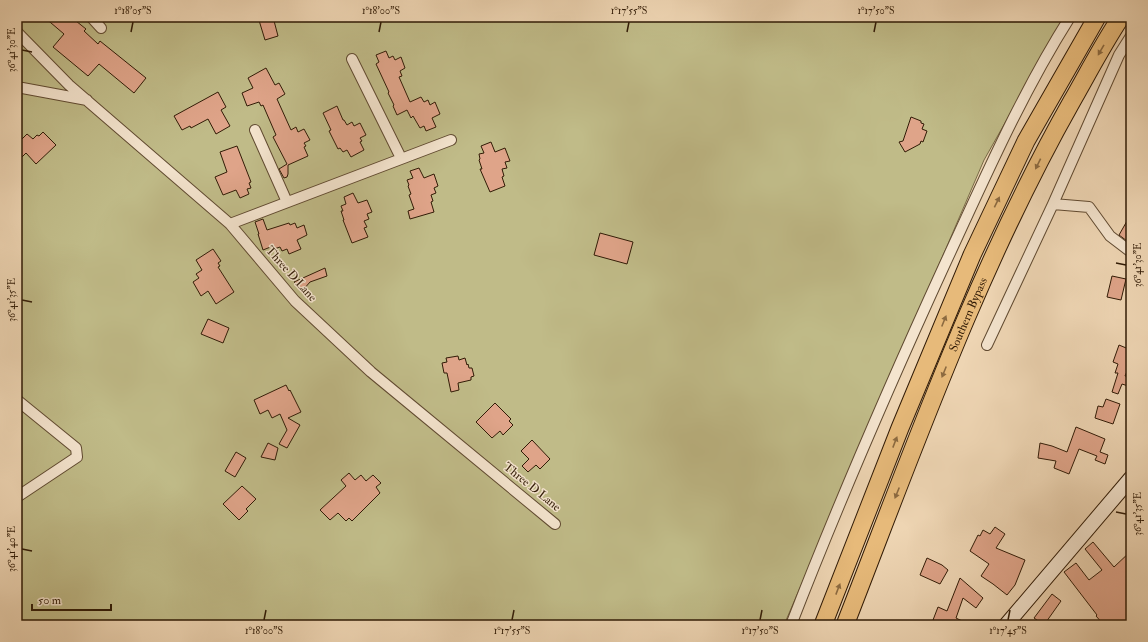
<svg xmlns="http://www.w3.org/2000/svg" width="1148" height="642" font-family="'IM FELL Double Pica',serif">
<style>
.green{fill:#c0bb88;stroke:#786b47}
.building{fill:#dfa489;stroke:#311b06}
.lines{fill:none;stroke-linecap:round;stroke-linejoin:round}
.minor-casing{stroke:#604a31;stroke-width:12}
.secondary-casing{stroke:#311b06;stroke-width:16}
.trunk-casing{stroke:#311b06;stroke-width:19}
.minor{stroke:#f4e4ce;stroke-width:10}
.secondary{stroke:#f4e4ce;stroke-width:14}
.trunk{stroke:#e7ba7a;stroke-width:17}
.oneway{fill:#8c6a40}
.ticks{fill:none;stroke:#311b06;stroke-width:1.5}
.labels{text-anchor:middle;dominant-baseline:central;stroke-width:3;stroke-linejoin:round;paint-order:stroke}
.street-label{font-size:12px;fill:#311b06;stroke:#f4e4ce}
.neatline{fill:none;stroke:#311b06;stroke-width:1.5}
.ticks-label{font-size:10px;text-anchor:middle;fill:#311b06}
</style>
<rect width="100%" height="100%" fill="#eed5b3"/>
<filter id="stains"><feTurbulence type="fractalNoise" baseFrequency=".005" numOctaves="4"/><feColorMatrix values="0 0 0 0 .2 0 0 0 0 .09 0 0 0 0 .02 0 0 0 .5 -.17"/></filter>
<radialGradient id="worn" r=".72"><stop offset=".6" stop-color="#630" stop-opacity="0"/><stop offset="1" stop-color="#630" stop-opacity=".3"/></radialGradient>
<path class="green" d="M17,17H1065L984,160L784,625H17Z"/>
<path class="building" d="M44,17H71L86,29L84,31L98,44L100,41L146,78L134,93L99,64L88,76L53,47L64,34Z
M258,17H273L278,36L265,40Z
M386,51L389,58L393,56L395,60L401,57L405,68L400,71L402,76L399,77L410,102L421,97L424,102L428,100L430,105L435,102L440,114L432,118L436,127L426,131L424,126L420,128L413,116L411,118L407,110L397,115L393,106L394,105L388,93L389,92L376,64L379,62L376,55Z
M266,68L275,85L279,83L285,94L277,99L291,130L296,127L298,132L304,129L310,140L304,143L306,146L304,147L308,156L288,165V174L287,177L284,178L279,169L287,164L273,137L276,135L263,105L261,106L259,102L247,106L242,93L253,88L248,78Z
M218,92L226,107L221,110L230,126L216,134L208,119L191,128L190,126L182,130L174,116Z
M337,106L343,120H344L347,125L352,122L354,126L360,123L366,135L360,138L362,141L360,142L364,150L351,157L347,150L343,152L340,148L338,149L329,131L331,130L323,113Z
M911,117L921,121V123L924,124L922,129L927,131L923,142L921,141L920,144L905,152L899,142L903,141Z
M43,132L56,145L36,164L26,153L17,162V134L22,139L27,134L33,139L37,135L39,136Z
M491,142L495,152L505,148L510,161L505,162L507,168L502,169L504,176L502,177L505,186L490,192L480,169H482L479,160L480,159L479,154L484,153L481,146Z
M237,146L251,182L249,183L251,188L247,189L249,194L240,198L236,190L223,195L215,177L227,172L220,152Z
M419,168L424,178L434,174L438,186L434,188L436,193L431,195L433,201L431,202L434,212L410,219L408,211L414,209L409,195L411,194L408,186L409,185L407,180L413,178L410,171Z
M353,193L358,203L367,200L372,212L367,214L369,219L364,221L367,227L364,228L368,237L352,243L343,220H344L341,211H343L341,206L346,204L344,197Z
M1131,214V244L1119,235Z
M263,219L267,230L289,223L290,225L295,223L297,228L304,225L307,235L297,240L301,249L289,254L287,249L282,251L280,247L274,249L273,246L263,250L258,234H259L255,222Z
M600,233L633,242L627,264L594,255Z
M213,249L221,261L218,263L220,266L218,267L234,292L216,304L208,291L201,296L193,282L199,278L196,274L202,270L196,260Z
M325,268L327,276L310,282L303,290L294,282Z
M1112,276L1126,279L1121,300L1107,297Z
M208,319L229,328L223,343L201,334Z
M1119,345L1131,350L1128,359L1131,360V362L1125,376L1131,377V387L1122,384L1118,394L1112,392L1118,373H1115L1118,364L1113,362Z
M458,356L459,360L465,358L467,365L468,364L469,368H472L474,376L471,377V380L458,383L459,390L451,392L447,373H444L442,363L447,362L446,358Z
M286,385L289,391L290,390L301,412L288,418L300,425L287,448L279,444L287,430L280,414L272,418L268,410L260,414L254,400Z
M1106,399L1120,404L1113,424L1095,418L1098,406L1103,407Z
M495,403L511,419L509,421L513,425L503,435L500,431L492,438L476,422Z
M1076,427L1105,439L1100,452L1108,455L1105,464L1095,460L1097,456L1079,449L1069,474L1054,468L1056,461L1038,458L1040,443L1052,446L1067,452Z
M532,440L550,459L540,469L536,465L528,472L522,466L529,459L521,451Z
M268,443L278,448L275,460L261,457Z
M236,452L246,458L235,477L225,471Z
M349,473L355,480L361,475L366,481L373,475L381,483L376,487L380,493L352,521L349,518L346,521L338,513L330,520L320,510L346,486L341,480Z
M242,486L256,499L246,509L248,511L239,520L223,504Z
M995,527L1005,534L996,548L1025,560L1015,585L1007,595L993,584L981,576L989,564L970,551L978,535L980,536L983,530L990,534Z
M1093,542L1114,567L1131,551V576L1127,580L1131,584V625H1115L1112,621L1108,625H1104L1096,616L1097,615L1064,572L1076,563L1089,580L1102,570L1085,549Z
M927,558L942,565L948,570L940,584L920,575Z
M960,578L983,598L976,608L963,598L956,618L970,625H944L933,620L938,607L947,611Z
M1052,594L1061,601L1044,625L1034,618Z"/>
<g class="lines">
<defs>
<path id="minor" d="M91,17L101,28
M17,32L69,85L230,224L295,301L371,372L555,524
M352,59L401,158
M17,87L87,100
M255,130L287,202
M1053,204L1089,207L1110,236L1131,252
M230,224L451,140
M987,345L1053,204L1119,55L1131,36
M17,400L76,448L77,457L17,497
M791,625C838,504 890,384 944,266C983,182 1020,96 1070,17"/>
<path id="secondary" d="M1006,625L1131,478"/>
<g id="trunk">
<path d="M823,625L900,428L972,255L1026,141L1097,17"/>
<path id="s1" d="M845,625C914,448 978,267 1072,101C1088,73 1103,44 1121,17"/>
</g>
</defs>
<use href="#minor" class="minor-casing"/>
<use href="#secondary" class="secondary-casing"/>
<use href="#trunk" class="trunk-casing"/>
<use href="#minor" class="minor"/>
<use href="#secondary" class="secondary"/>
<use href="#trunk" class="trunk"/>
</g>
<defs><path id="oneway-solid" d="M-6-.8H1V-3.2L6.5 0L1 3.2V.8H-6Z"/></defs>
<g class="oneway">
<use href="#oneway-solid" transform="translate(1101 50) rotate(120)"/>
<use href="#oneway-solid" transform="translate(1038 164) rotate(116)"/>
<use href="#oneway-solid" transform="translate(997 202) rotate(-64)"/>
<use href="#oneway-solid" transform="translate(944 321) rotate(-68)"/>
<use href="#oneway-solid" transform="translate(944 372) rotate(112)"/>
<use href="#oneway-solid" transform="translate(895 442) rotate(-69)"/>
<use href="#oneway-solid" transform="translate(897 493) rotate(112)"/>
<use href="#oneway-solid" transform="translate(838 589) rotate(-69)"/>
</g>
<path class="ticks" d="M131,32L133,22M379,32L381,22M627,32L629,22M874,32L876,22M22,50L32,52M1116,263L1126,265M22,300L32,302M1116,512L1126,514M22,549L32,551M264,620L266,610M512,620L514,610M760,620L762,610M1008,620L1010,610"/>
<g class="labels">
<g class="street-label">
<text transform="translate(291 274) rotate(48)">Three D Lane</text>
<text stroke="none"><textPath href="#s1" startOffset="334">Southern Bypass</textPath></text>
<text transform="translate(532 487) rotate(39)">Three D Lane</text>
</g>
</g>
<rect width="1148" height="642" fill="none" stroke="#eed5b3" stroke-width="44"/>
<path d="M32 604v6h79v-6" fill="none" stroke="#311b06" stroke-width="2"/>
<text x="38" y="604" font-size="12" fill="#311b06" stroke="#f4e4ce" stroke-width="3" paint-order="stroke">50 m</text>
<rect x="22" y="22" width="1104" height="598" class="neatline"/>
<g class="ticks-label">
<text x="133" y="14">1°18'05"S</text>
<text x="381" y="14">1°18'00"S</text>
<text x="629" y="14">1°17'55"S</text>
<text x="876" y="14">1°17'50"S</text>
<text transform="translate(11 50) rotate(-90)" y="4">36°41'30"E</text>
<text transform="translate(1137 265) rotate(-90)" y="4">36°41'30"E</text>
<text transform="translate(11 300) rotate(-90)" y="4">36°41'35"E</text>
<text transform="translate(1137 514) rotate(-90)" y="4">36°41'35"E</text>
<text transform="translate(11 549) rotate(-90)" y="4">36°41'40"E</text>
<text x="264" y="634">1°18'00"S</text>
<text x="512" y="634">1°17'55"S</text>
<text x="760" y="634">1°17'50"S</text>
<text x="1008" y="634">1°17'45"S</text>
</g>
<rect width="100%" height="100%" filter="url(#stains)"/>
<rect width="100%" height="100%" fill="url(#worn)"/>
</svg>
